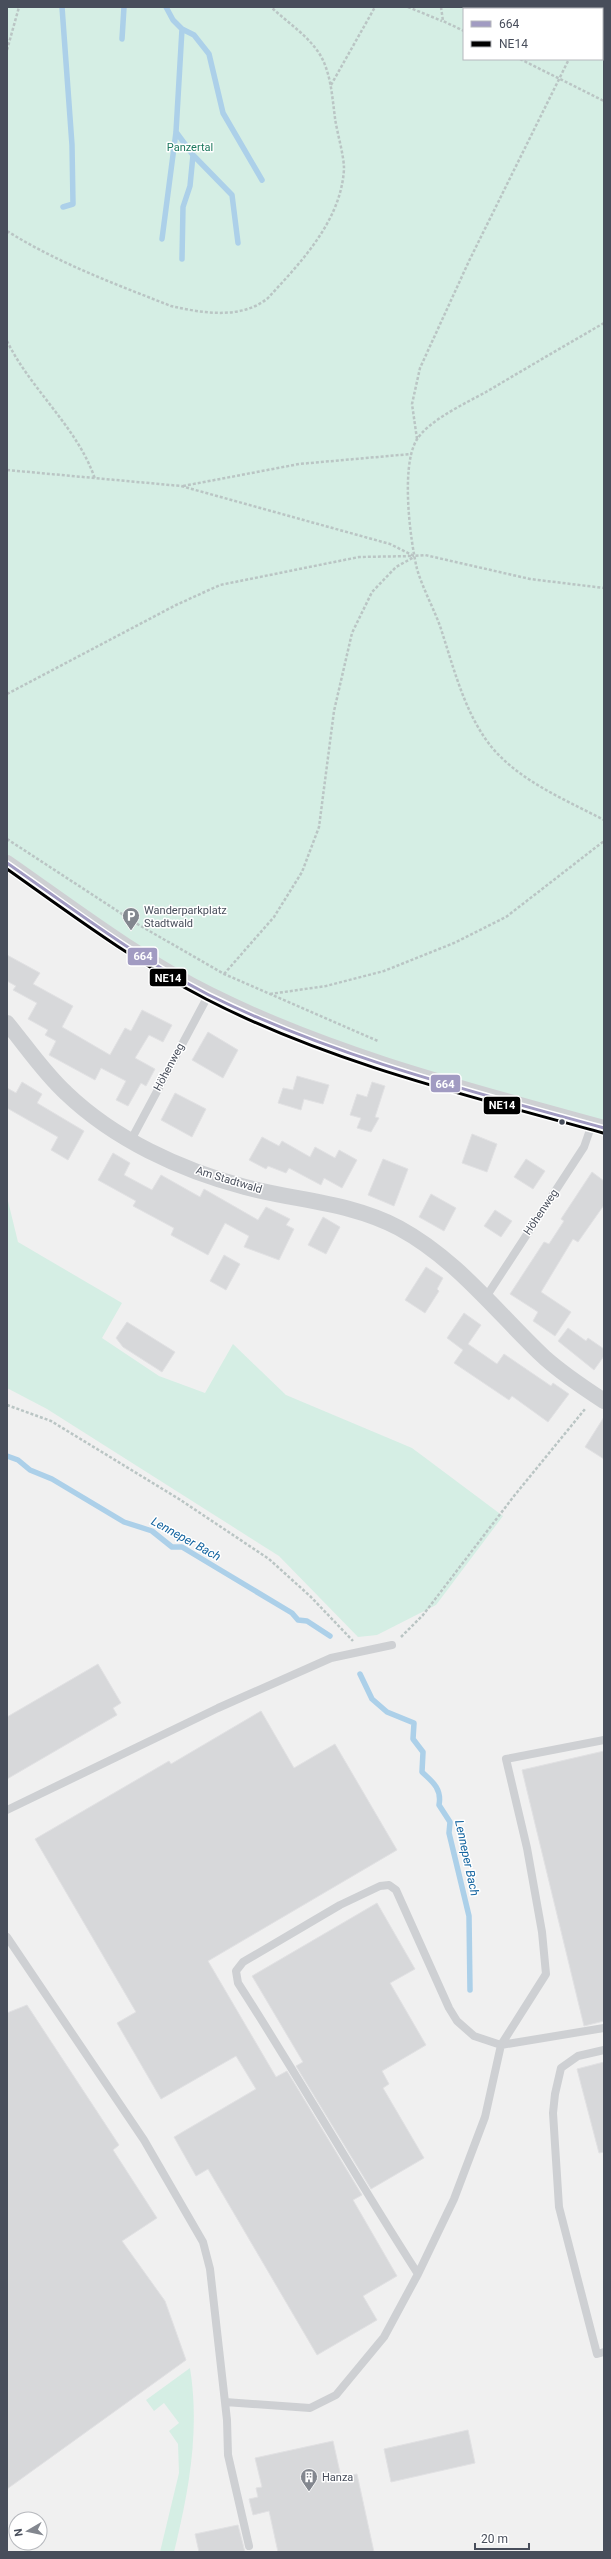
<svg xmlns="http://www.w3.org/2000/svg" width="611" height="2559" font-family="Roboto,sans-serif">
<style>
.green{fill:#d5eee4;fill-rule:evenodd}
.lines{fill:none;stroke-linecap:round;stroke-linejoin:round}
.stream{stroke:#acd0e9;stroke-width:5.5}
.building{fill:#d7d8da;stroke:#e1e1e3}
.path{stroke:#bac5c4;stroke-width:2.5;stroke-dasharray:3 2;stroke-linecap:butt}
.service{stroke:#ced0d3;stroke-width:8}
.minor{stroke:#ced0d3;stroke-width:16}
.bus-1-casing{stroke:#fff;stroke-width:6}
.bus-2-casing{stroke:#fff;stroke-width:6}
.bus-1{stroke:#a19bc2;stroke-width:3}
.bus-2{stroke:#000;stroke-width:3}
.bus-dot{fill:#484e5b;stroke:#fff;stroke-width:1.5}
.labels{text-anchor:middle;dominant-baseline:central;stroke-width:3;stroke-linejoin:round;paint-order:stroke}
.park-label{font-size:11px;fill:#1d785e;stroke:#fff}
.poi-label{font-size:11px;fill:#484e5b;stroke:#fff;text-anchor:start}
.street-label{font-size:11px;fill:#484e5b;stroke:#fff}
.water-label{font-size:12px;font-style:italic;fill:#1565a0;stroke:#fff}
.line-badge{stroke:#fff;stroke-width:1.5}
.badge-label{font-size:11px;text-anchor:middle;font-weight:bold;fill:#fff}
</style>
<rect width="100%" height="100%" fill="#f0f0f0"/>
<path class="green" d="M7,7H604V1128L417,1076L209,994L7,863ZM464,9H602V59H464Z
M7,1197L18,1242L122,1303L102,1338L159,1376L205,1393L233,1344L286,1395L412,1448L503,1516L436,1605L377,1635L358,1637L279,1556L47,1409L7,1388Z
M190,2368C200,2430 189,2491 174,2552H160L179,2473L178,2444L169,2431L179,2423L164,2403L154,2411L146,2400Z"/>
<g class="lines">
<path class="stream" d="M62,7L72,145L73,204L63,207
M166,7L173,20L182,29L194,35L209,54L223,113L262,180
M122,39L124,7
M176,132L193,155L232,195L238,243
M162,239L176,132L182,29
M182,259L183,207L190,186L193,155
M7,1456L18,1460L30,1470L52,1479L124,1522L152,1531L172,1547H182L292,1613L298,1620L307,1621L330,1636
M360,1674L372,1699L387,1712L414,1723L413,1739L423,1752L422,1772C433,1782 442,1789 439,1805L450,1822L449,1833L469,1916L470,1990"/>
</g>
<path class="building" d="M7,955L40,973L33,984L73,1006L62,1027L110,1055L125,1028L131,1031L142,1010L172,1025L163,1042L149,1035L135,1058L155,1069L146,1086L141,1083L128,1106L116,1100L126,1081L101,1068L95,1080L49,1055L56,1041L45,1035L48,1030L28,1019L37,1003L13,990L16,986L7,981Z
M208,1032L238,1050L223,1078L192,1060Z
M297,1076L329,1085L323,1104L304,1099L301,1110L278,1103L283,1088L293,1090Z
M22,1082L42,1094L37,1103L84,1131L68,1160L51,1150L58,1137L7,1108V1088L16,1093Z
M372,1082L385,1086L375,1117L379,1118L371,1132L357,1128L361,1118L350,1115L357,1094L367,1097Z
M175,1093L206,1109L192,1137L161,1120Z
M472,1134L497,1144L487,1172L462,1163Z
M262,1137L279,1146L282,1141L310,1157L315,1147L335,1158L339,1150L357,1160L342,1188L324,1178L321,1185L289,1168L286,1173L268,1166L266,1169L249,1160Z
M113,1153L130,1163L124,1175L152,1190L161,1175L200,1197L204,1189L258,1220L266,1207L290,1219L286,1225L294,1229L279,1260L244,1247L249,1236L225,1223L208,1255L171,1235L174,1228L133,1206L136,1201L98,1180Z
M383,1159L408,1169L394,1206L368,1195Z
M526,1159L545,1171L533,1189L514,1177Z
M592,1172L604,1181V1205L578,1242L573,1239L541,1292L571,1312L555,1336L533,1321L538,1312L510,1294L544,1242L549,1244L564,1221L561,1219Z
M431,1194L456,1208L444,1231L419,1217Z
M495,1210L512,1221L501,1237L484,1226Z
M323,1217L340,1227L326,1254L308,1245Z
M224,1255L240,1264L226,1290L210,1281Z
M426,1267L443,1278L437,1289L439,1291L425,1313L405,1300Z
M464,1313L481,1325L468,1344L497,1364L504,1354L551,1386L553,1383L569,1394L548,1422L512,1396L509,1400L454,1363L463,1350L447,1338Z
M127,1322L175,1352L162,1372L123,1347L116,1338Z
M568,1328L586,1341L588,1338L604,1349V1356L594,1370L558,1341Z
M604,1417V1459L585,1447Z
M98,1664L121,1703L113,1708L117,1715L7,1779V1717Z
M261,1711L294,1768L335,1744L397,1850L208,1961L276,2077L287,2071L362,2195L353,2200L397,2276L363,2296L377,2320L317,2355L208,2169L196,2176L174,2137L256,2089L236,2056L161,2099L117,2023L136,2012L35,1839L169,1761L171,1764Z
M604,1751V2021L584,2026L522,1770Z
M377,1903L415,1969L390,1983L426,2045L382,2071L389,2084L383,2088L424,2158L371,2189L296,2066L303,2062L252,1976Z
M27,2005L119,2145L113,2150L157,2218L122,2241L165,2301L186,2360L7,2489V2013Z
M604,2062V2152L599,2153L577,2069Z
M468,2430L475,2463L391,2482L384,2449Z
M333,2441L341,2477L357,2474L374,2552H278L269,2511L253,2515L249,2499L258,2497L256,2488L262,2487L255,2458Z
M238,2525L245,2552H199L195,2534Z"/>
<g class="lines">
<path class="path" d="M408,7L442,21
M441,7L443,21L464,31
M592,9L593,7
M7,50L19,7
M520,59L604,101
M331,85L375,7
M7,231C58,263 115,284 171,306C202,313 241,320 268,298C301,262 341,221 344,169C344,155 337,133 335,118C332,96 331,72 319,53C307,35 287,22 271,7
M604,323C564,346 525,369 486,392C466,403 427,421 416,441C401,468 410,539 417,569C423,589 433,607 440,626C454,668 465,717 495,751C524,783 566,800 604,820
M7,341C31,390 78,428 95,479
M417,439L412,404L420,368L469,261L569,59
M7,470L181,486L390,544L414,556L425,555L530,579L604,588
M183,486L299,464L411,454
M7,694L176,605L220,585L359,557L414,556
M7,839L139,925L224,974L378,1041
M224,974L274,917L302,872L319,827L334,711L352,633L372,592L396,567L414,557
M270,994L326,986L384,971L454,943L506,917L604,841
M7,1405L51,1421L179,1499L269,1559L311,1597L353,1641
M401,1637L423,1615L514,1496L585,1409"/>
<path class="service" d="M131,1140L209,994
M486,1297L584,1147L592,1124
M7,1810L218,1708L331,1658L392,1645
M7,1937L144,2140L203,2242L210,2269L227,2420L228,2455L249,2546
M604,2050L578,2056L561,2068L555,2094L553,2113L559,2207L597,2354L604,2352
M418,2274L454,2199L485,2117L501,2045L546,1974L542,1932L527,1848L506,1759L604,1740
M225,2402L310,2408L336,2395L384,2337L418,2274C356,2178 300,2079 238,1983L236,1971L243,1962L340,1905L380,1886L389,1885L396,1890L449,2008L457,2021L474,2036L501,2045L604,2028"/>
<path class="minor" d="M7,863C73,909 138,959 210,995C335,1057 470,1091 604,1128
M7,1023C26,1046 44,1073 66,1093C114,1139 180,1170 245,1187C297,1201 350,1202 399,1228C458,1260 497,1313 545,1358C563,1374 584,1388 604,1401"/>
<defs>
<path id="bus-1" d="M7,863C73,909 137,958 209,995C334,1057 470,1091 604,1128"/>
<path id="bus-2" d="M7,869C72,915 135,962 206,999C330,1063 469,1096 603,1133"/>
</defs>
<use href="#bus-1" class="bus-1-casing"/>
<use href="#bus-2" class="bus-2-casing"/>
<use href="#bus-1" class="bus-1"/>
<use href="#bus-2" class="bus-2"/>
</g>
<defs>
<symbol id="parking-pin" viewBox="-11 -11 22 30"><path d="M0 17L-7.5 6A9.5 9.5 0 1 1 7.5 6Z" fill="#83878f" stroke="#fff"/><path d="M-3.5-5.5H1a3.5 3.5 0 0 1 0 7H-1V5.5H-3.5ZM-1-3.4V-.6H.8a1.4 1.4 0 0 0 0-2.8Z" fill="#fff"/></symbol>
<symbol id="building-pin" viewBox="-11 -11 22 30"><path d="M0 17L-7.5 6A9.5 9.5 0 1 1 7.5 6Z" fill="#83878f" stroke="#fff"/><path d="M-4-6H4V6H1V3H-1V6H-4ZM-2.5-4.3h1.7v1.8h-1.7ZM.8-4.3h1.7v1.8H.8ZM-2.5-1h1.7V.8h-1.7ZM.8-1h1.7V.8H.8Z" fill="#fff"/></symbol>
</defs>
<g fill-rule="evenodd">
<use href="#parking-pin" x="121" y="906" width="20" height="27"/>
<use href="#building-pin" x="299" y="2467" width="20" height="27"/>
</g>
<circle class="bus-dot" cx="562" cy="1122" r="3.5"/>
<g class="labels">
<g class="park-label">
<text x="190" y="147">Panzertal</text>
</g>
<g class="poi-label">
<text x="144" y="910">Wanderparkplatz<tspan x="144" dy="13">Stadtwald</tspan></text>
<text x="322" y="2477">Hanza</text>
</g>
<g class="street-label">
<text transform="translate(169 1067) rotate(-62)">Höhenweg</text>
<text transform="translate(229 1180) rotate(17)">Am Stadtwald</text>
<text transform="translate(541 1212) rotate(-56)">Höhenweg</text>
</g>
<g class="water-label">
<text transform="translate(186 1539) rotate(29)">Lenneper Bach</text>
<text transform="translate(467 1858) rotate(78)">Lenneper Bach</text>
</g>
</g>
<g class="line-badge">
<rect x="127" y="947" width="31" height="19" rx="4" fill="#a19bc2"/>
<rect x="149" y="968" width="38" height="19" rx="4" fill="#000"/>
<rect x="430" y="1074" width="31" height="19" rx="4" fill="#a19bc2"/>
<rect x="483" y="1096" width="38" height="19" rx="4" fill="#000"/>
</g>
<g class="badge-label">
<text x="143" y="960">664</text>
<text x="168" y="982">NE14</text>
<text x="445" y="1088">664</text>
<text x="502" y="1109">NE14</text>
</g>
<rect width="611" height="2559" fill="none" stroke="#484e5b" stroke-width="16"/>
<rect x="463" y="8" width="140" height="52" fill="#ffffff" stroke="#b6b8bd"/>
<rect x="471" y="21" width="20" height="6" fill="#a19bc2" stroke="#b6b8bd"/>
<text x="499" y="28" font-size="12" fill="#484e5b">664</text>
<rect x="471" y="41" width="20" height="6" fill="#000000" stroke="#b6b8bd"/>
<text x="499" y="48" font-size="12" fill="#484e5b">NE14</text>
<g transform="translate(28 2531) rotate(261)"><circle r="19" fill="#ffffff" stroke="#b6b8bd"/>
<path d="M0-3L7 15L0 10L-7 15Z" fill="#83878f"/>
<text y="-6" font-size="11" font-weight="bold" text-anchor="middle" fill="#484e5b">N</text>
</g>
<path d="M475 2543v6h54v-6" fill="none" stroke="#484e5b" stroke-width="2"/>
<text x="481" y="2543" font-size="12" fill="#484e5b" stroke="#ffffff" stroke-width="3" paint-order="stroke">20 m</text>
</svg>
